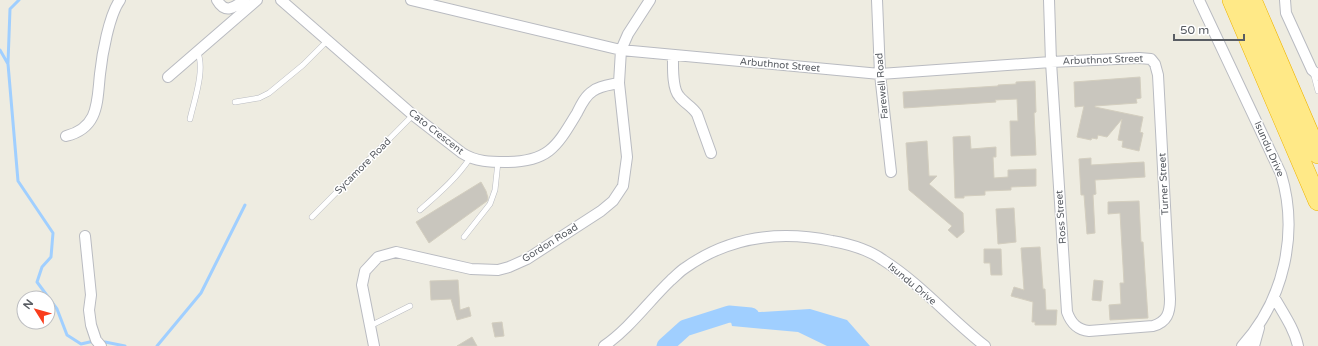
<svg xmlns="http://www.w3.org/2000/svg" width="1318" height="346" font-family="'Varela Round',sans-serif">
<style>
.water{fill:#a0cfff}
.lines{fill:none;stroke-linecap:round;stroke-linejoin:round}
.stream{stroke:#a0cfff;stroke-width:3}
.river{stroke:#a0cfff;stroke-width:17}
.building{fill:#c9c6be;stroke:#d3cebf}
.service-casing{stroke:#b9bbc1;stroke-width:6}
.minor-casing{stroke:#b9bbc1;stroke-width:12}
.motorway-casing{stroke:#efb500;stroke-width:20}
.service{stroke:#fff;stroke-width:5}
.minor{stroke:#fff;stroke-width:10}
.motorway{stroke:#ffe987;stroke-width:19}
.labels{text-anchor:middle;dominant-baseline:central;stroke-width:3;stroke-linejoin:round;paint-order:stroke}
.street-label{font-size:10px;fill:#595d63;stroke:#fff}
</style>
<rect width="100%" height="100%" fill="#eeece1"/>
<path class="water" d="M810,309L847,320L870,346H827L798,332L732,326L729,314Z"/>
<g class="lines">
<path class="stream" d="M0,50L8,64L18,181L53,233L51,257L42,267L37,282L57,309L67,335L81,344L94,341
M8,63L10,9L19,0
M105,342L125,346
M157,346L201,293L245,205"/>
<path class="river" d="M665,346L685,328L729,314L751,316"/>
</g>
<path class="building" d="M1140,77L1141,98L1136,99L1137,103L1095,106V107L1143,117L1140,132L1143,133L1139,151L1122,147L1123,141L1118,140L1122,119L1107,137L1098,135L1097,139L1092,138L1091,140L1077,137L1084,106L1075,107L1074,82Z
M1035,81L1036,112L1034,113L1036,155L1011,156L1010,121H1018L1017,99L995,100L996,102L904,108L903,92L998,86V85L1016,84V82Z
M970,136L971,149L996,147V157H993L994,178L1008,177V170L1036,169V186L1011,187V190L985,191V195L964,196V198H955L953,137Z
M927,141L929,176H937L929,184L963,213L964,232L957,238L948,230L952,226L909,190L906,143Z
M1091,158V165L1144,162L1145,177L1095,180L1096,194L1093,195L1095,233L1087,234L1084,195H1081L1079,159Z
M481,182L486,191L488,198L487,201L429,243L416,222Z
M1139,201L1141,242H1143L1148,318L1110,320L1109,305L1121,304L1120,283H1124L1120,213L1108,214V202Z
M1014,208L1016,242L998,244L996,209Z
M1040,247L1043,289H1045L1046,310H1057L1056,325H1035V322H1032L1033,302L1011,296L1014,287L1024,290L1021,248Z
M984,249H1001L1002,275H991L990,263H984Z
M458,280L460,310L469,307L471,316L457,320L451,299L431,300L430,281Z
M1094,280L1103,281L1101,301L1092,300Z
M502,322L504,336L495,337L492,323Z
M472,337L477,346H457Z"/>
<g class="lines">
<defs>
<path id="service" d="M1313,72L1318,91
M235,102L259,98L269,93L303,65L328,40
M190,119C194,101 206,68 197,51
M420,210C438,194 456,179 470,158
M312,217L413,115
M464,237L490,204L495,190L498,162
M370,326L410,306"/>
<path id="minor" d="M217,0C225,14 234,8 244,0
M281,0L413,115L462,153C476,162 491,162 506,162C549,162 557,146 577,113C581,105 585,96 593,91C601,85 610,85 619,83
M411,0L621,50L880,74L1051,62L1139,58L1151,59L1155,64L1158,75L1170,299C1170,313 1167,322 1153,326L1089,331C1077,330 1071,323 1067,312L1051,62L1049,0
M877,0L880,74L891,172
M1199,0L1281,174C1299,233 1284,300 1242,346
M1285,0L1286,13L1312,70L1318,75
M673,56C673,67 672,88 679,96C684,103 692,106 697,114L711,153
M168,77L257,0
M66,136C99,128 97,102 100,74C102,55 109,15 120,0
M85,236L91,295L89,310L91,325L96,340L101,346
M1274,297C1283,313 1294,328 1298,346
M374,346L362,285L365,271L378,257L396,252L471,269L498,270L509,267L527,259L601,211L613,201L623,186L627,157L619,83L621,50L628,34L650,0
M604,346C630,328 648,302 671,280C676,276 680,271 685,268C730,236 779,230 832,241C849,244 869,250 883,260C921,284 950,319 985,346
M1254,346L1259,328"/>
<path id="motorway" d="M1232,0L1318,201
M1252,0L1318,154"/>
</defs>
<use href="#service" class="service-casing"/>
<use href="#minor" class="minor-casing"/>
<use href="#motorway" class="motorway-casing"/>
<use href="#service" class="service"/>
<use href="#minor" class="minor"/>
<use href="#motorway" class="motorway"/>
</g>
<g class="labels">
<g class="street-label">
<text transform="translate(1103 60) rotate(-2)">Arbuthnot Street</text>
<text transform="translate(780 65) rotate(5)">Arbuthnot Street</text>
<text transform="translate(882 86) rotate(-95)">Farewell Road</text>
<text transform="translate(436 132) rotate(38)">Cato Crescent</text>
<text transform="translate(1269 149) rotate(66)">Isundu Drive</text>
<text transform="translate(363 166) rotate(-45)">Sycamore Road</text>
<text transform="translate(1164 184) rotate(-93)">Turner Street</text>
<text transform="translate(1061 217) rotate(-94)">Ross Street</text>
<text transform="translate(550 243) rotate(-32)">Gordon Road</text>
<text transform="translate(912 284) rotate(40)">Isundu Drive</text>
</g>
</g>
<g transform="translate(36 310) rotate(307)"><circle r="19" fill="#ffffff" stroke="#bdbec1"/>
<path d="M0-3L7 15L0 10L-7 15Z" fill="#f93d1c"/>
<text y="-6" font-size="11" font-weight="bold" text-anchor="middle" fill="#595d63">N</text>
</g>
<path d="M1174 34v6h70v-6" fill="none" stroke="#595d63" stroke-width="2"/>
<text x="1180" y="34" font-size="12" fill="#595d63" stroke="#ffffff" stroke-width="3" paint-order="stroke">50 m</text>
</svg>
